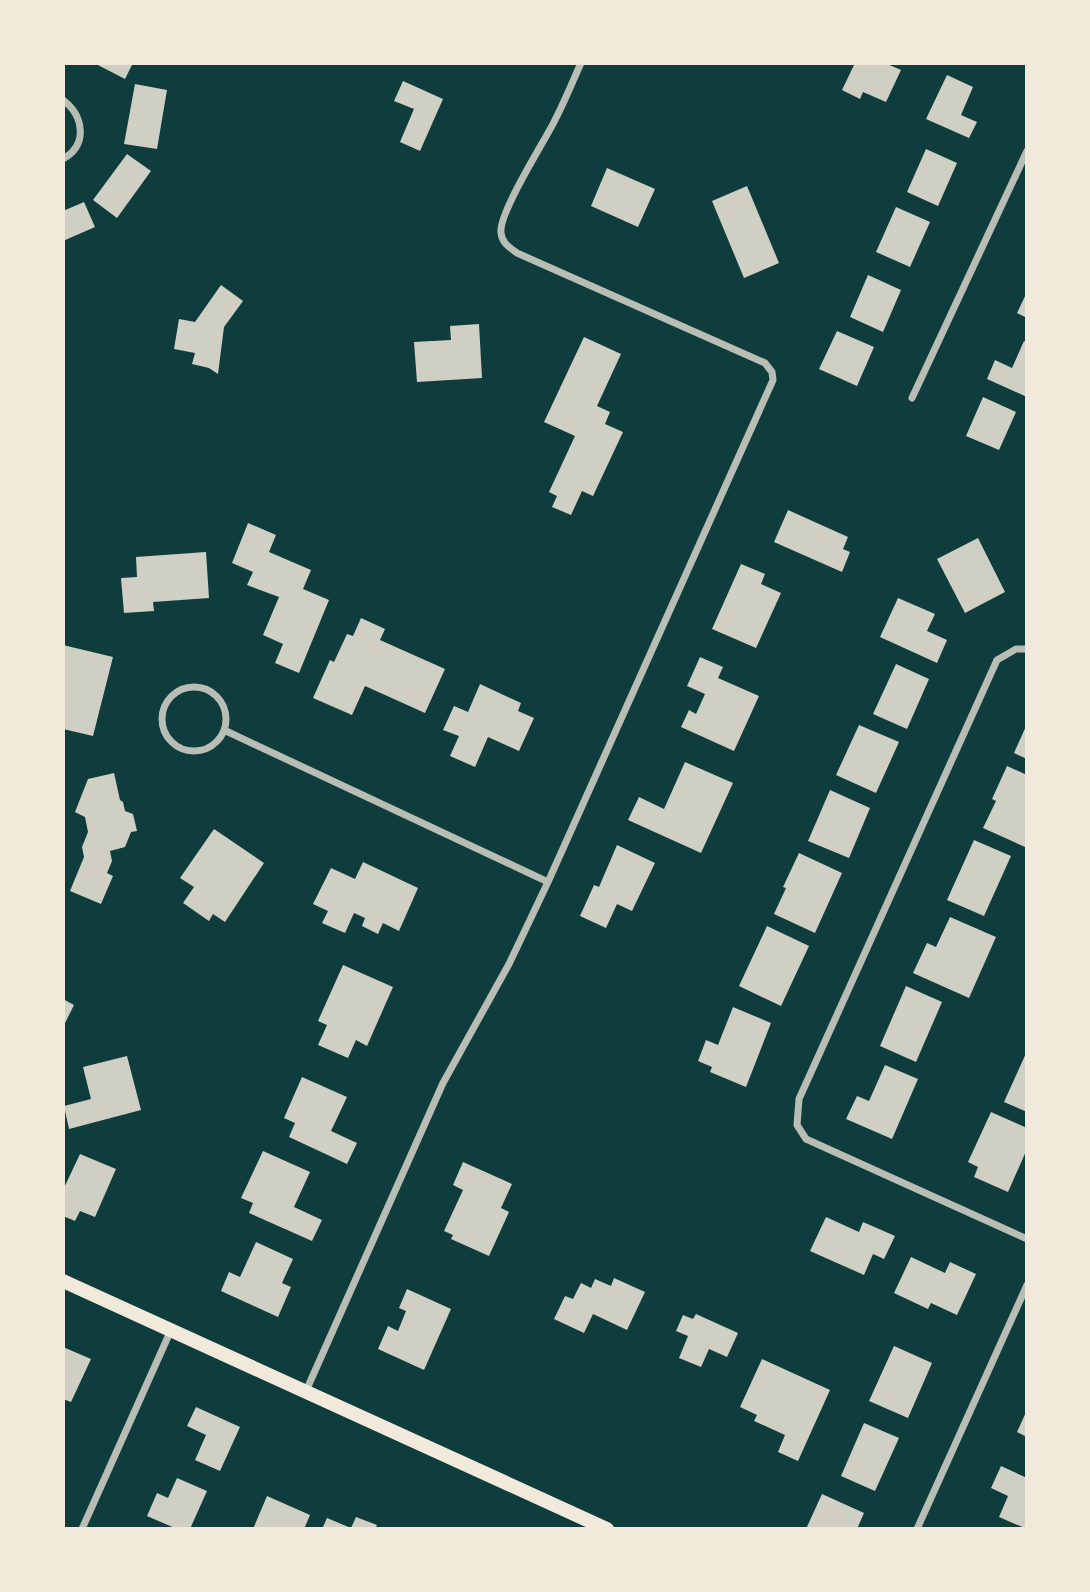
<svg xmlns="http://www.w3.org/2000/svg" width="1090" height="1592" font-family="Roboto,sans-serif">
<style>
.building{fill:#cfcfc3}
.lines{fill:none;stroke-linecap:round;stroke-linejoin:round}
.minor{stroke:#b8beb3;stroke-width:7}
.secondary{stroke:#f1e9da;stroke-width:14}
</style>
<rect width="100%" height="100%" fill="#0f3d3e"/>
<path class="building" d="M94,63H133L125,79Z
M855,63H885L901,70L886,102L863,92L860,99L842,90Z
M947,75L973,87L961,115L977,122L969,138L926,119Z
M403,81L443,99L420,151L400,142L414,109L394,101Z
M135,84L167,90L157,149L124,144Z
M926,149L957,163L938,206L907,192Z
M127,154L151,171L117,218L93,200Z
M607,168L655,189L638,227L591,206Z
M747,186L779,263L744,278L712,201Z
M84,202L95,227L63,241V211Z
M896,207L930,222L910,267L876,252Z
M868,275L901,290L883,332L850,317Z
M221,285L243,301L224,327L218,374L209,368L192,364L195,353L174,349L179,319L195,322Z
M1027,292V318L1017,313Z
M479,324L482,378L417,382L414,342L451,340L450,326Z
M837,331L874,347L857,386L819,369Z
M584,337L621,354L597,406L610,412L605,424L623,432L593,496L582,491L571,515L552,507L557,496L549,492L575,436L544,422Z
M1024,341L1027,343V397L987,379L995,360L1012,368Z
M983,397L1016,412L999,450L966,436Z
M788,510L848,537L843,549L850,552L842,572L774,542Z
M248,523L276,535L269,552L311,570L303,589L329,600L299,673L275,663L283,644L263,635L279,597L247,585L253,572L232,563Z
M978,538L1005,592L965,613L937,559Z
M206,552L209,598L153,602L154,611L124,613L121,578L137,577L136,557Z
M741,564L765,574L761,584L781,593L756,648L712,629Z
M898,598L935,614L927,631L947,640L937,663L880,637Z
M361,618L385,629L380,640L445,669L425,713L365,686L352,715L313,698L330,660L334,662L347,634L353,636Z
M63,645L113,657L93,736L63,729Z
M700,657L723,667L718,678L759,696L734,751L681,727L689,710L696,714L705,694L687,686Z
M896,664L929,679L907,729L873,714Z
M480,684L521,703L518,711L534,718L519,751L488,737L475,767L450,756L459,736L443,730L454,706L468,712Z
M1027,724V759L1014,753Z
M859,725L899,742L876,793L836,775Z
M685,762L733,783L701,853L628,820L639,797L664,809Z
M1007,766L1027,775L1025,847L983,828L996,801L992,799Z
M114,773L120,800L123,802L125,811L133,814L137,831L131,832L125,847L110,851L112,861L107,873L113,876L101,904L70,891L84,857L82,847L88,832L85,817L75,812L88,779Z
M830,790L870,808L849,858L808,841Z
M214,829L264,863L225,922L213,914L209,921L183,903L194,887L180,878Z
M974,840L1011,856L984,916L947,900Z
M617,845L655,863L632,911L617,904L606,928L580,916L594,885L599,887Z
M799,853L842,873L815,933L774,914L786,888L783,887Z
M363,862L418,888L399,931L383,923L378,934L362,926L365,918L354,913L345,933L322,923L328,911L313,904L331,868L355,879Z
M950,917L996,937L969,998L913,973L927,943L936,947Z
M767,926L809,946L781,1006L739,986Z
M343,965L393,987L367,1046L356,1040L348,1058L318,1045L327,1025L318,1021Z
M906,986L942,1002L916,1062L880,1046Z
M63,999L74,1005L63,1027Z
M733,1007L771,1023L746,1087L710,1072L712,1067L698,1061L706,1040L718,1045Z
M1027,1051V1112L1004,1102Z
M127,1056L141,1110L69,1129L64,1106L91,1099L83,1067Z
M885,1065L918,1079L892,1139L846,1119L857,1096L869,1101Z
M302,1077L347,1097L331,1131L357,1143L347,1164L289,1137L295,1123L284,1118Z
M991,1112L1027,1128V1149L1008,1192L974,1177L978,1167L968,1162Z
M263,1151L310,1172L294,1207L322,1220L312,1241L249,1213L253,1203L241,1198Z
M80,1154L116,1169L95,1217L80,1211L75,1221L63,1216V1190Z
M463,1162L512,1184L501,1208L509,1212L489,1256L451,1239L453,1235L444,1231L463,1190L453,1185Z
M826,1217L859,1232L863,1222L895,1236L884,1259L873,1254L864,1275L810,1251Z
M256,1242L293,1259L282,1283L291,1287L278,1317L221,1291L229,1272L240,1277Z
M911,1257L945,1273L950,1262L976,1274L957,1315L931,1303L928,1309L894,1293Z
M614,1278L645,1292L627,1330L593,1314L584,1333L554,1319L565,1296L573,1299L581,1283L591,1288L595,1279L611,1286Z
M407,1289L451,1309L424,1370L378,1349L388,1326L398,1331L406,1311L399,1308Z
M696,1314L738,1333L727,1357L709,1349L701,1367L679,1358L688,1336L676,1331L683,1315L693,1319Z
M894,1346L932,1363L908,1418L869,1401Z
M63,1347L91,1359L71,1402L63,1399Z
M762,1359L830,1390L798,1461L778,1452L785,1435L754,1421L757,1415L740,1407Z
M196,1407L240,1427L220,1471L195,1460L206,1435L187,1426Z
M1027,1410V1437L1017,1432Z
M864,1423L899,1438L875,1491L841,1476Z
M1001,1466L1027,1478V1529L999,1517L1008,1496L991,1488Z
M177,1478L207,1491L190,1529H177L147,1516L157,1493L168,1498Z
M822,1494L864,1513L857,1529H806Z
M267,1496L310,1515L304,1529H253Z
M356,1517L377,1525L375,1529H322L327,1518L351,1528Z"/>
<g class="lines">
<path class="minor" d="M63,100C84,116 88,145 63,159
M912,398L1027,151
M1027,649H1016L997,660L799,1099L797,1125L806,1139L1027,1239
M162 719a32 32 0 1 1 64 0a32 32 0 1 1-64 0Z
M224,730L548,882
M306,1391L443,1083L509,964L548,882L773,380L772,372L765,363L517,253C509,247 502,243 501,233C498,214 544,142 554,122C564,103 572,83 581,63
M82,1529L171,1330
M917,1529L1027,1285"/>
<path class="secondary" d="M63,1281L607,1529"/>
</g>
<rect width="1090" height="1592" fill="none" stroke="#f1e9da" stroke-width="130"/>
</svg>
